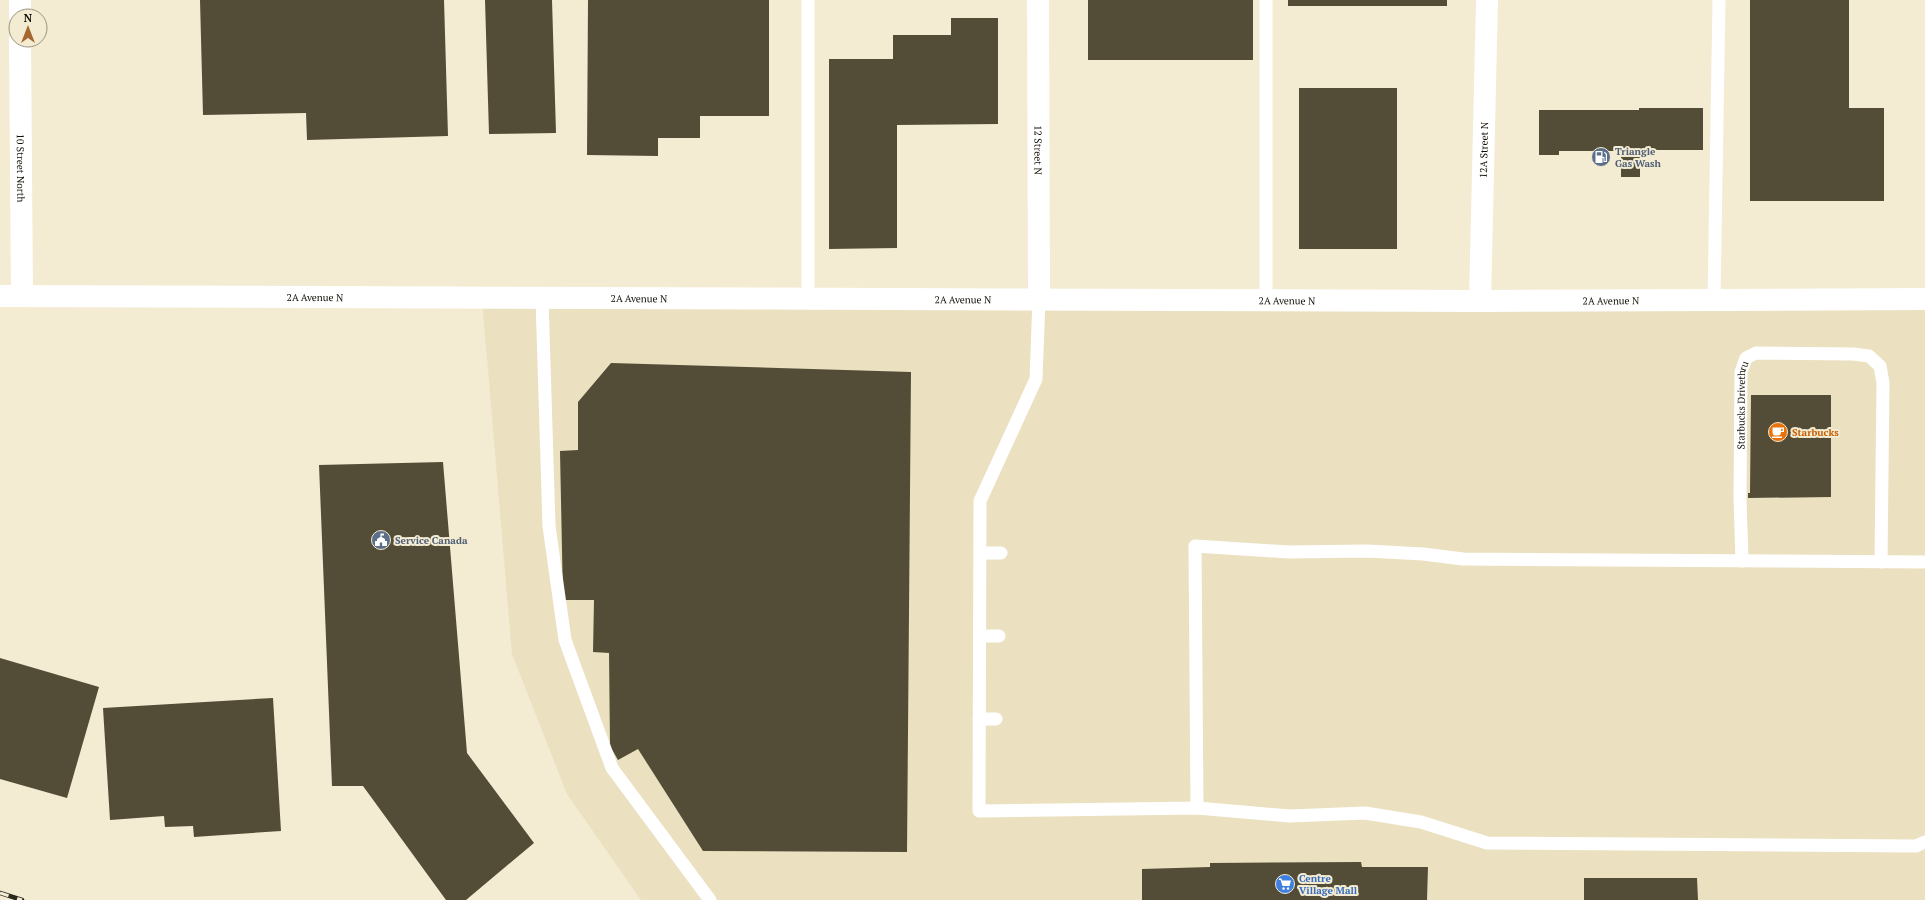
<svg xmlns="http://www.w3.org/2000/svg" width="1925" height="900" font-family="'PT Serif',serif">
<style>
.built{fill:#ebe0c0}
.building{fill:#534c37}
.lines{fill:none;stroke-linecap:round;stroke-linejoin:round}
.service{stroke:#fff;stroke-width:13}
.minor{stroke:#fff;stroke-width:22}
.tertiary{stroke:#fff;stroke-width:22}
.rail-casing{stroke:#2a271c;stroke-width:4.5}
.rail{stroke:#f3ebd2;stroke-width:3;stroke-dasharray:9;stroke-linecap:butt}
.labels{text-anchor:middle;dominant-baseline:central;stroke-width:4;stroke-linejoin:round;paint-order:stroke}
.street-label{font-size:10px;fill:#110f06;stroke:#f3ebd2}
.service-label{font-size:10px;font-weight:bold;fill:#4e5e75;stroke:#f3ebd2;text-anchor:start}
.food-label{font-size:10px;font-weight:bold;fill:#c56008;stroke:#f3ebd2;text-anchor:start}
.shop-label{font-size:10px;font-weight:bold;fill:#366cbe;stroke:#f3ebd2;text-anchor:start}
</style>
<rect width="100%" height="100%" fill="#f3ebd2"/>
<path class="built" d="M482,298L1925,299V900H641L567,794L512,654Z"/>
<path class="building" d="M200,0H444L448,136L307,140L306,113L203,115Z
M485,0H552L556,133L489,134Z
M588,0H769V116H700V138H658V156L587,155Z
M1088,0H1253V60H1088Z
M1288,0H1447V6H1288Z
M1750,0H1849V108H1884V201H1750Z
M951,18H998V124L897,125V248L829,249V59H893V35H951Z
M1299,88H1397V249H1299Z
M1639,108H1703V150H1640V177H1621V151H1559V155H1539V110H1639Z
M611,363L911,372L907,852L703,851L638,749L618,760L610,746L609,653L593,652L594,600H563L560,451L578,450V402Z
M1751,395H1831V497L1748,498V493H1750Z
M443,462L467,753L534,843L466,900H446L363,786H332L319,465Z
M0,658L99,687L67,798L0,779Z
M273,698L281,831L194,837L193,826L165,827L164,816L110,820L103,708Z
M1361,862L1362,867H1428L1427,900H1142V869L1210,867V863Z
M1584,878H1697L1698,900H1584Z"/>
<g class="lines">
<g class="service">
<path d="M808,0V299"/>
<path d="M1266,0V300"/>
<path d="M542,298L549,526L565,640L612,768L710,900"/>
<path d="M1039,299L1036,379L980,501L979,811L1197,808L1289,816L1365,813L1421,822L1487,843L1916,846L1925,842"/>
<path d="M1714,300L1719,0"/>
<path d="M980,553H1001"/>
<path id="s1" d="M1742,561L1740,498L1741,372L1746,358L1756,353L1853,354L1869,356L1880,366L1883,383L1881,562"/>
<path d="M980,636H999"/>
<path d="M979,719H996"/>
<path d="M1197,808L1195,546L1289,552L1367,551L1423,554L1463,559L1925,562"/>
</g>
<g class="minor">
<path d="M20,0V16"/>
<path id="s2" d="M1038,0L1039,299"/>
<path id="s3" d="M20,40L22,296"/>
<path id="s4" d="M1480,301L1487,0"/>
</g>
<path class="tertiary" id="s5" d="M0,296L1480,301L1925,299"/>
<defs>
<path id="rail" d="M0,893L22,900"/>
</defs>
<use href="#rail" class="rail-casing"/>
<use href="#rail" class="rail"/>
</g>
<defs>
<symbol id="fuel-disc" viewBox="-11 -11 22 22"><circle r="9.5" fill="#5c6f8a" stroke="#f3ebd2"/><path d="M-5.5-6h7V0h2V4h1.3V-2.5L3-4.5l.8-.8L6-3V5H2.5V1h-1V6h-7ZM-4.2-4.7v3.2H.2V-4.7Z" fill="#fff"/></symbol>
<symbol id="cafe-disc" viewBox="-11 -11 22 22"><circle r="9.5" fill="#e8710a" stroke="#f3ebd2"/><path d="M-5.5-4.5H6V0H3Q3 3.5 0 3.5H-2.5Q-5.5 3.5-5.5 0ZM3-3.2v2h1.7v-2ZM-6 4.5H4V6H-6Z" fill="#fff"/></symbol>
<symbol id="civic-disc" viewBox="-11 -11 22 22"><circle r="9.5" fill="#5c6f8a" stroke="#f3ebd2"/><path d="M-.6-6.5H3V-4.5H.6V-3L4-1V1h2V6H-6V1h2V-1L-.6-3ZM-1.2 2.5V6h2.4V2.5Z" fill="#fff"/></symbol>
<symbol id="supermarket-disc" viewBox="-11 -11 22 22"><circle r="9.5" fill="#3f7fe0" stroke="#f3ebd2"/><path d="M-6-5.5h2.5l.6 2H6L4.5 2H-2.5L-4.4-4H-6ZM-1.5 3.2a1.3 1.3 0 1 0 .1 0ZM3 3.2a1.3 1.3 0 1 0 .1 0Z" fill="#fff"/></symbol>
</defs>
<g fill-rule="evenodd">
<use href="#fuel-disc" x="1590" y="146" width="22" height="22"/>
<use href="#cafe-disc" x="1767" y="421" width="22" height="22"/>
<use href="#civic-disc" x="370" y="529" width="22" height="22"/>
<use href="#supermarket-disc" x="1274" y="873" width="22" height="22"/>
</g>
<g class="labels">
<g class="street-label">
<text stroke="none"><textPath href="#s2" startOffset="150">12 Street N</textPath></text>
<text stroke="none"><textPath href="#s4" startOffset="151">12A Street N</textPath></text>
<text stroke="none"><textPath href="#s3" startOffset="128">10 Street North</textPath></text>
<text stroke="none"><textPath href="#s5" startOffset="315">2A Avenue N</textPath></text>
<text stroke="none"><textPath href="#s5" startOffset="639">2A Avenue N</textPath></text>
<text stroke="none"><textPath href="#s5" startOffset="963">2A Avenue N</textPath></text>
<text stroke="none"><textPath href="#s5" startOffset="1287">2A Avenue N</textPath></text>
<text stroke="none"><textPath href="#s5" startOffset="1611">2A Avenue N</textPath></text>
<text stroke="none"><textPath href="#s1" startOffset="156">Starbucks Drivethru</textPath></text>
</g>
<g class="service-label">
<text x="1615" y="151">Triangle<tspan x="1615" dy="12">Gas Wash</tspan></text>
<text x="395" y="540">Service Canada</text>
</g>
<g class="food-label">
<text x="1792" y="432">Starbucks</text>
</g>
<g class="shop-label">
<text x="1299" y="878">Centre<tspan x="1299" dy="12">Village Mall</tspan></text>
</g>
</g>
<g transform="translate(28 28)"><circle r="19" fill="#f3ebd2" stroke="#999380"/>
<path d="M0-3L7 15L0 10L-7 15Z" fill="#a5672d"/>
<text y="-6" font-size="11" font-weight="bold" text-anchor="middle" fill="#110f06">N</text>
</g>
</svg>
